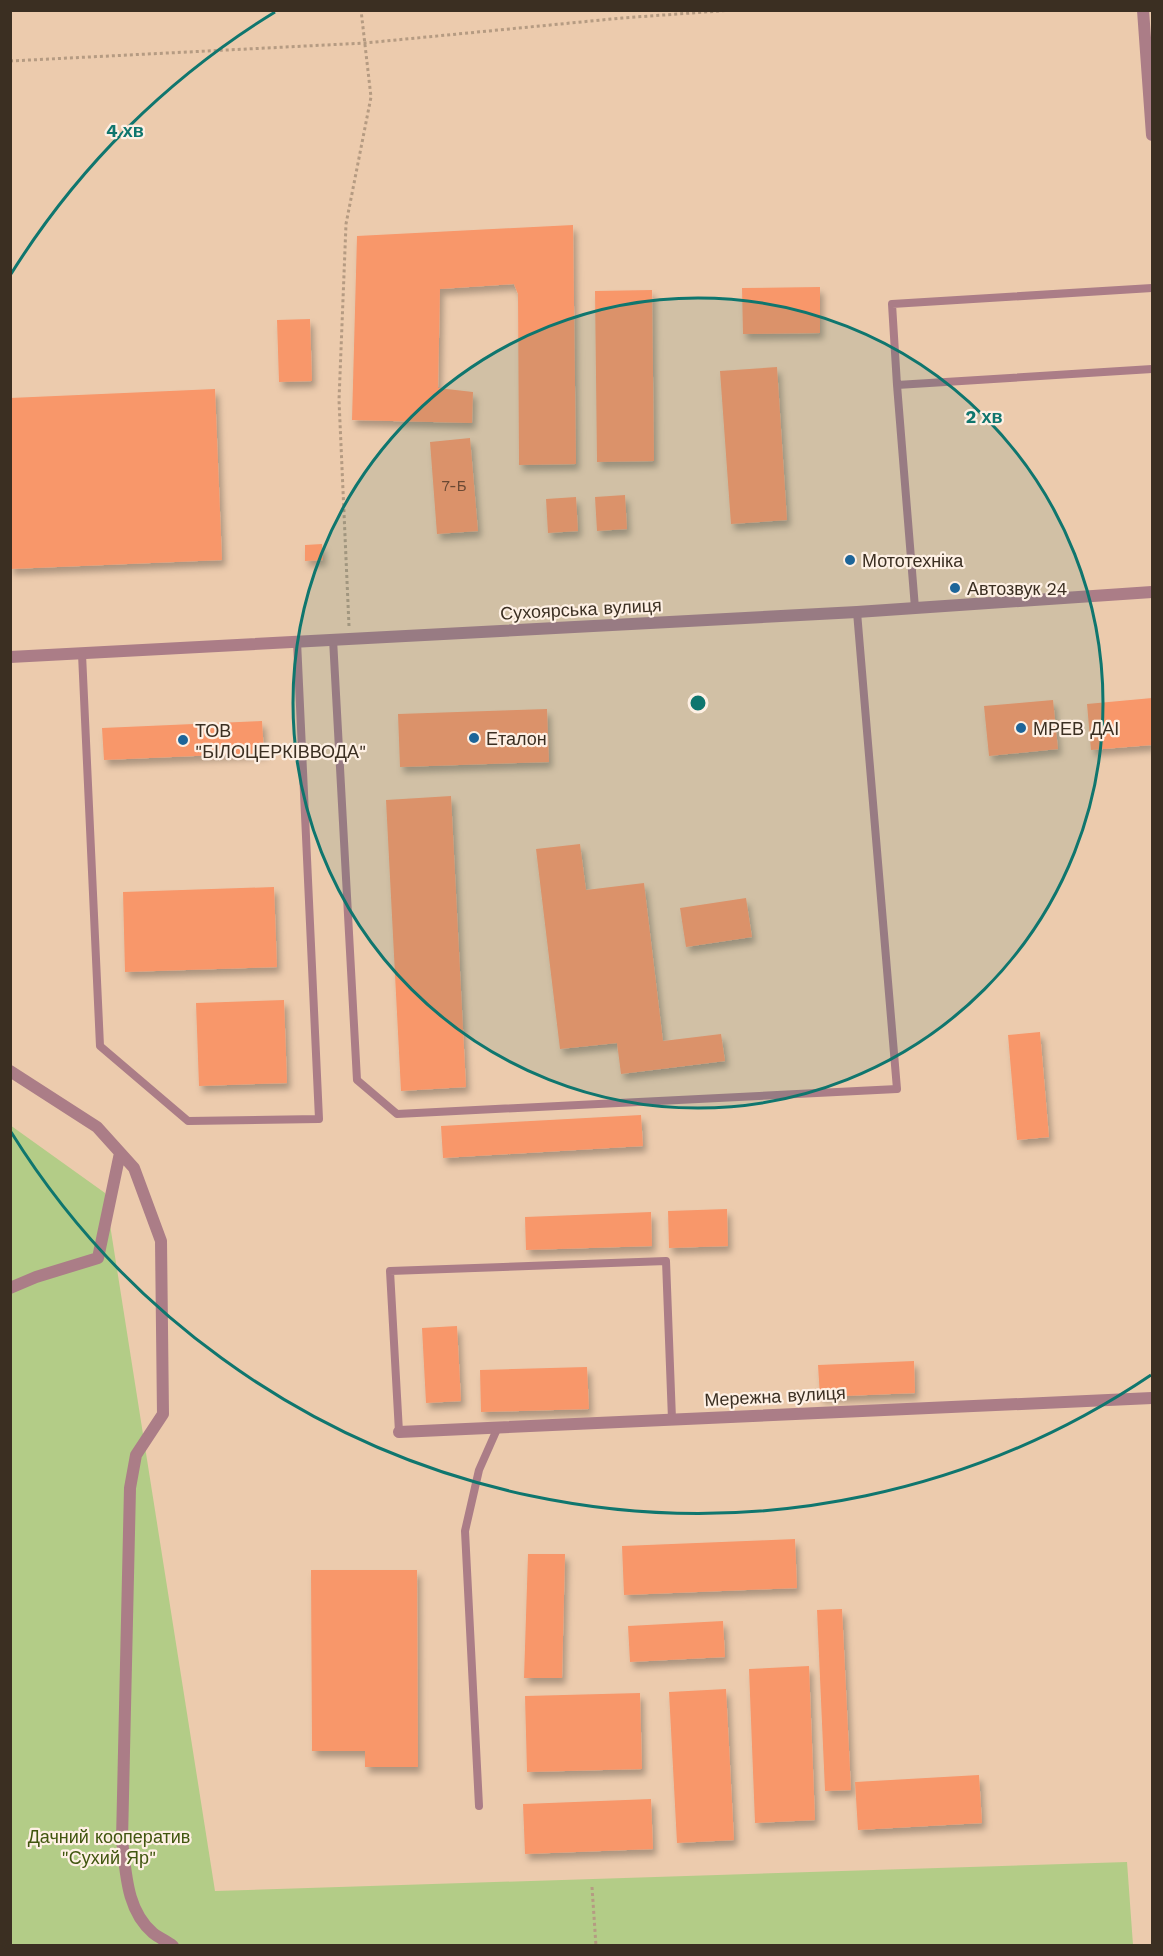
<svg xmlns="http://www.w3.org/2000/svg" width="1163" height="1956" font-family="'Work Sans',sans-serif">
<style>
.green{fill:#b3cc87}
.building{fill:#f8976b;filter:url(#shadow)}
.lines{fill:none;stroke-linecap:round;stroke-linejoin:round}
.path{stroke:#b59b82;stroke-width:3;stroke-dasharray:3 3;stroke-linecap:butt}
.service{stroke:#ab7d87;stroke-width:8}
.minor{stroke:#ab7d87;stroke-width:12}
.tertiary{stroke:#ab7d87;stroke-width:12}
.ring{fill:none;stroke:#0f766e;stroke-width:3}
.poi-dot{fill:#1d6599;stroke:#fef0e4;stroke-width:2}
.labels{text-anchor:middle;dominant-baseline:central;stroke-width:4.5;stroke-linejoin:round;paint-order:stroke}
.number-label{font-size:15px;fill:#6a4934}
.poi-label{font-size:18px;fill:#3b2f22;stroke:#fef0e4;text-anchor:start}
.street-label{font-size:18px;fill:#3b2f22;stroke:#fef0e4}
.park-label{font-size:18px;fill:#41560f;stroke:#fef0e4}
.centre{fill:#0f766e;stroke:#fef0e4;stroke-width:3}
.ring-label{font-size:18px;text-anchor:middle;font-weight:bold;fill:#0f766e;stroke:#fef0e4;stroke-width:4.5;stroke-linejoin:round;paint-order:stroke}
</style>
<defs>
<filter id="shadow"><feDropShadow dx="3.5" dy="6" stdDeviation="3" flood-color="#0004"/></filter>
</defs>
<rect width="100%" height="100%" fill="#eccbad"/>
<path class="green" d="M10,1125L105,1193L215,1891L1127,1862L1133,1945H11Z"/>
<path class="building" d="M573,225L576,464L519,465L518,294L514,284L440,289L438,388L473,392L472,423L352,420L357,236Z
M820,287V333L743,334L742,288Z
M652,290L654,461L597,462L595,291Z
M310,319L312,381L279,382L277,320Z
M777,367L787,520L731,524L720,371Z
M215,389L222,560L10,569V398Z
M470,438L478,531L437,534L430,442Z
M625,495L627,529L597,531L595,497Z
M576,497L578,531L548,533L546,499Z
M322,544L323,560L305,561V545Z
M1152,698V745L1091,750L1087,704Z
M1053,700L1058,749L989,756L984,706Z
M547,709L549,762L400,767L398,714Z
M262,721L264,753L104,760L102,728Z
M451,796L466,1087L401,1091L386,800Z
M580,844L586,890L644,883L663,1041L721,1034L725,1061L621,1074L617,1043L560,1049L536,849Z
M274,887L277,967L125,972L123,892Z
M746,898L752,937L686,947L680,908Z
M284,1000L287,1083L199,1086L196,1003Z
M1040,1032L1049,1137L1017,1140L1008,1035Z
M641,1115L643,1146L443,1158L441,1126Z
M727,1209L728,1246L669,1248L668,1211Z
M651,1212L652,1246L526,1250L525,1217Z
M457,1326L461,1401L426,1403L422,1328Z
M914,1361L915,1393L820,1397L818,1365Z
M587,1367L589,1409L481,1412L480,1370Z
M795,1539L797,1588L624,1595L622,1546Z
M528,1554H565L562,1678H524Z
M311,1570H417L418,1767H365V1751H312Z
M842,1609L851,1790L825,1791L817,1610Z
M723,1621L725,1657L630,1662L628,1626Z
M809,1666L815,1820L755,1823L749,1669Z
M726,1689L734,1840L677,1843L669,1692Z
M640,1693L642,1769L527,1772L525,1696Z
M979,1775L982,1823L858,1830L855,1782Z
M651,1799L653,1849L525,1854L523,1804Z"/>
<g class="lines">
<path class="path" d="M10,61L365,43L622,18L733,10
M349,626L339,400L346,224L371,97L361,10
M592,1887L596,1946"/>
<path class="service" d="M1152,288L892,304L897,385L1152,369
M897,385L915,608
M333,639L357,1080L397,1114L897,1089L857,612
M82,654L100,1046L188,1121L319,1119L297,641
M399,1432L390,1271L666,1261L672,1419
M479,1806L465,1531L479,1470L498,1427"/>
<path class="minor" d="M1143,10L1152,135
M10,1071L97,1127L134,1168L161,1241L163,1414L136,1455L130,1488L122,1840C126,1872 126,1910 153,1933C159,1938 167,1941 173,1946
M10,1288L36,1277L98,1258L120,1153
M399,1432L1152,1398"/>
<path class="tertiary" d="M10,657L857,612L1152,592"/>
</g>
<circle cx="698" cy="703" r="405" fill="#0f766e" fill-opacity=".12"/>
<g class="ring">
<circle cx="698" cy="703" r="405"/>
<path d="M1151 1375A810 810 0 0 1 11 1132M11 274A810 810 0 0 1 275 12"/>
</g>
<g class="poi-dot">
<circle cx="850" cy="560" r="6"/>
<circle cx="955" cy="588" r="6"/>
<circle cx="1021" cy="728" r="6"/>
<circle cx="474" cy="738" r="6"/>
<circle cx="183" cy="740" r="6"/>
</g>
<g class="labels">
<g class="number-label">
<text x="454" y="486">7-Б</text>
</g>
<g class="poi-label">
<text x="862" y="560">Мототехніка</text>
<text x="967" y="588">Автозвук 24</text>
<text x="1033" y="728">МРЕВ ДАІ</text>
<text x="195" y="730">ТОВ<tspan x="195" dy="21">"БІЛОЦЕРКІВВОДА"</tspan></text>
<text x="486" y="738">Еталон</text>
</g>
<g class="street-label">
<text transform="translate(581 609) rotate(-3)">Сухоярська вулиця</text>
<text transform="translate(775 1396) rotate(-3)">Мережна вулиця</text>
</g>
<g class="park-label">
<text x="109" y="1836">Дачний кооператив<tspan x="109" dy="21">"Сухий Яр"</tspan></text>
</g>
</g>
<circle cx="698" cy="703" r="9" class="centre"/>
<g class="ring-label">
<text x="125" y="137">4 хв</text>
<text x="984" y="423">2 хв</text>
</g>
<rect width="1163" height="1956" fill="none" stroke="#3b2f22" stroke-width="24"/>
</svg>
